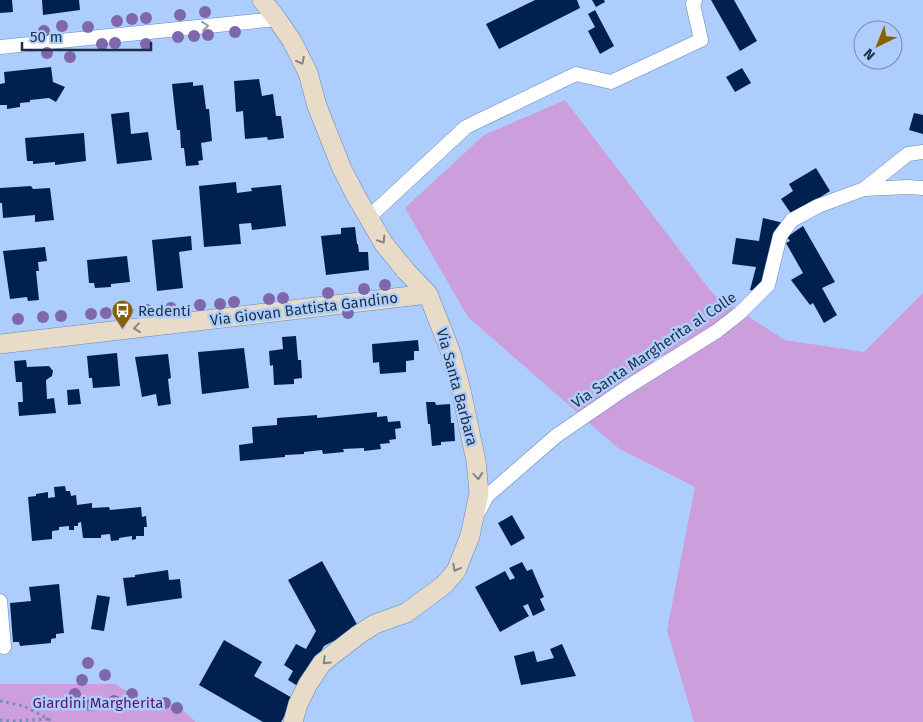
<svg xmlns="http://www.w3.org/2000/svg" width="923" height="722" font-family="'Fira Sans',sans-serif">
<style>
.green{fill:#cc9edc}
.building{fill:#002150}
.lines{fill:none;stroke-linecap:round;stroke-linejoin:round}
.street-casing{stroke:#6489c0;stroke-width:15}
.secondary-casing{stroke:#6489c0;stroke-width:20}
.path{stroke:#738db1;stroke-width:3;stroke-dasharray:2.5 4;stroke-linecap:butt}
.street{stroke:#fff;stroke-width:14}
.secondary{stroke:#e8dbc7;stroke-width:19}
.tree{fill:#7f67ad}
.oneway{stroke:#9aa0ab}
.oneway2{stroke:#838486}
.labels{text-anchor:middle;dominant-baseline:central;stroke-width:5;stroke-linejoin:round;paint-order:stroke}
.street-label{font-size:15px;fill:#1e2d44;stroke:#adcefc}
.poi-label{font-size:15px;fill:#1e2d44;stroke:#adcefc;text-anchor:start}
.park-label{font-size:15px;fill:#5a136d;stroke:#adcefc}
</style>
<rect width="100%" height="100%" fill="#adcefc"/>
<path class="green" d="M565,100L713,294L785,340L864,352L923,293V722H694L667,630L695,487L618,448L468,317L405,208L484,135Z
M115,684L158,711L174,703L196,722H0V684Z"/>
<path class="building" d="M0,0H12L13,12L0,13Z
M42,0H79L80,10L43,15Z
M535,0H577L580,8L499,49L486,24Z
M592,0H604L605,2L596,7Z
M711,0H734L757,41L740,51Z
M595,10L614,46L600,54L588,31L595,27L588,14Z
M51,67L53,82L65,87L56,102L49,98L30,100V102L20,103V107L7,109V105H0V84L5,83L4,72Z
M742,68L751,83L735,92L726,77Z
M259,79L262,96L273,94L276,116H281L284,138L268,140L267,137L245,139L243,111L236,112L234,81Z
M193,82V86L203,85L206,109H209L212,141L201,143L203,160L198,161L199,165L186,166L184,148H181L180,130H177L172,84Z
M129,112L131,134L148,132L152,160L117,164L111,114Z
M914,113L923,115V134L909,130Z
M84,133L86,161L55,165V162L33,164V161H27L25,138Z
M816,168L830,191L792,215L781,199L793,191L789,184Z
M236,182L237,193L252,191L251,188L281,185L286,226L252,230L251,223L239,224L241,244L204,247L199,186Z
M31,186L33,189L50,188L54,220L35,222V215L3,218L2,203H0V188Z
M763,218L784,223L760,292L750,290L756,267L732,264L736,238L759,241Z
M803,226L835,282L822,288L837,315L824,323L813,303L810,305L791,280L803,273L786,243L790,241L787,237Z
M355,227L357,244H358L359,252H368L369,270L326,275L321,236L341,234V228Z
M191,236L192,250L179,252L183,288L157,291L152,240Z
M45,247L47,261L38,262L39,271H36L39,300L28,301L27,297L10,299L3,251Z
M127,256L130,282L111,284V287L95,288L94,283H89L87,260Z
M296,336L298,360H301L302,378L294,379V384L274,385L273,365L270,366L269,351L283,349L282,337Z
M418,340L419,351H414V360L406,361V372L380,374L379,362L373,363L372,344Z
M244,348L249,388L202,394L198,352Z
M117,353L120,386L93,388L92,378H89L87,356Z
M168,354L171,378L168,379L171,404L158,406L156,394L142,397L135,357Z
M26,360L27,367L49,366L53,371L52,376L46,380L47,399L54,398L56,413L19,416L18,402H23L22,382H16L14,361Z
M79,389L81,404L68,405L67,390Z
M426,402H435L436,405L450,404L451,423H454L455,441L441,442V445L432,446L430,424H428Z
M377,412V417L387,416L388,422L400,421L401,428L395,429L396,439L389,440L390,443L380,444L381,449L364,451V448L343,449L344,452L323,454L322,450L304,452V454L285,455V457L240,461L239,445L253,443L252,427L277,425V418L317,415V418Z
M65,486L66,491H70L71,496L76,495L77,505L92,503V508L109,507L110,510L141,507L142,517L146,516L147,527H144V536H136V539L132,540V536L119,538V540L111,541L110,534L101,535V538H83L81,522L78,523V526H74V530H69V526L59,527V530L52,531V539L32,541L28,497L36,496V494L48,492V498L55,497L54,487Z
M512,515L525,538L511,546L498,523Z
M322,561L359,628L324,646L301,688L288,680L293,671L284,665L296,644L306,649L316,631L288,580Z
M522,562L527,571L532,569L544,597L540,599L545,610L533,616L528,604L523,606L529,616L500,632L475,587L505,571L510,580L515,578L509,568Z
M168,570L169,580L180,579L182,598L127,606L123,578L135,577V575Z
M59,584L64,633L56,634V638L51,639V643L20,646L19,642H13L10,603L31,601L29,587Z
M97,595L110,597L104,631L91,629Z
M224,640L262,662L254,676L294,699L281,722H263L199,685Z
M562,644L576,676L521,685L514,656L534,651L537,662L554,658L550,649Z"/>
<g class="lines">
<defs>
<path id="street" d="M0,47L277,19
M864,189L908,154L923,152
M368,218L466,127L576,74L611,82L701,40L693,4L695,0
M479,511L487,496L556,436L626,388L717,331L740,313L768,285L780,236L792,220L818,206L864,189L908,187L923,188
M0,601L4,647"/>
<path id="secondary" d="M262,0L277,19L292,41L308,73L317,106L342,169L356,196L384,244L406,271L428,294L451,353L461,390L476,461L479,493L470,536L456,571L444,585L406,613L375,624L358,635L322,663L308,684L298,704L293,722
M0,344L428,294"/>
</defs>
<use href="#street" class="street-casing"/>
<use href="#secondary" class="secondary-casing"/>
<path class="path" d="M0,701L24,706L54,722
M0,720L11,721L49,719"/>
<use href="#street" class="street"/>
<use href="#secondary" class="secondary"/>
</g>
<g class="tree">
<circle cx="205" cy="12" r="6"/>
<circle cx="180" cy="15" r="6"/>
<circle cx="146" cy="18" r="6"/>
<circle cx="132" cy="19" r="6"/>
<circle cx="117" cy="21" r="6"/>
<circle cx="62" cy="26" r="6"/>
<circle cx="88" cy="27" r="6"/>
<circle cx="44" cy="31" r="6"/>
<circle cx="235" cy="32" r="6"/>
<circle cx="208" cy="35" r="6"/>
<circle cx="194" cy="36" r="6"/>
<circle cx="178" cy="37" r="6"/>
<circle cx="115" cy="43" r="6"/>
<circle cx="102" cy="44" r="6"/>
<circle cx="146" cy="44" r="6"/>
<circle cx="47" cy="53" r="6"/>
<circle cx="70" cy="57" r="6"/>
<circle cx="385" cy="285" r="6"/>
<circle cx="364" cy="289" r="6"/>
<circle cx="328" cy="293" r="6"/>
<circle cx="283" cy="298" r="6"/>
<circle cx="269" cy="299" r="6"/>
<circle cx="234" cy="302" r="6"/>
<circle cx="220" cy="304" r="6"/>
<circle cx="200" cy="305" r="6"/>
<circle cx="171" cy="308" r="6"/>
<circle cx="147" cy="310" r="6"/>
<circle cx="128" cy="311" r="6"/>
<circle cx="106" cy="313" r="6"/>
<circle cx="348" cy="313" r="6"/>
<circle cx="91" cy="314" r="6"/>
<circle cx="61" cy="316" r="6"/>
<circle cx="43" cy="317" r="6"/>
<circle cx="18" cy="319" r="6"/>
<circle cx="88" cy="663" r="6"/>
<circle cx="105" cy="675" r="6"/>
<circle cx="82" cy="680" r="6"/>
<circle cx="75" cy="694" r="6"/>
<circle cx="132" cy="694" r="6"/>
<circle cx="114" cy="701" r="6"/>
<circle cx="165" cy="703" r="6"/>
<circle cx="40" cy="704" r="6"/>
<circle cx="90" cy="705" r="6"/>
<circle cx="177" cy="708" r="6"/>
</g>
<defs><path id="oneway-chevron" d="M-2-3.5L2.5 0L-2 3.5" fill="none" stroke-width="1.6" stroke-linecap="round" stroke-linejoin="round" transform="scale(1.25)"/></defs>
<use class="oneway" href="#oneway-chevron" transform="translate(205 26) rotate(-6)"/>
<g class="oneway2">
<use href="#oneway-chevron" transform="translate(301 61) rotate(63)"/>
<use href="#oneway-chevron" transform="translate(382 240) rotate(57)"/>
<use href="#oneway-chevron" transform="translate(137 328) rotate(173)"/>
<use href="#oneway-chevron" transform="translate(478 476) rotate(85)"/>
<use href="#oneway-chevron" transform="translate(456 568) rotate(119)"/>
<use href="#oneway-chevron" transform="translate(326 661) rotate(136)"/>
</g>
<defs>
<symbol id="bus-pin" viewBox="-11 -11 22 30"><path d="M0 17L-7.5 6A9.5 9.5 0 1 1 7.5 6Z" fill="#8a5f01" stroke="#adcefc"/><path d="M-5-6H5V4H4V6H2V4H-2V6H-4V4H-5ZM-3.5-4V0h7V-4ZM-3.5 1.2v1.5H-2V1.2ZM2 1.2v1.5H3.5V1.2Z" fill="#fff"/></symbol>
</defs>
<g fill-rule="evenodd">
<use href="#bus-pin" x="110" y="298" width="25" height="34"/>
</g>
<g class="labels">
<g class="street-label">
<text transform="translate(304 309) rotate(-7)">Via Giovan Battista Gandino</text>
<text transform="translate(654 350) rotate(-34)">Via Santa Margherita al Colle</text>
<text transform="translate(457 387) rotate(75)">Via Santa Barbara</text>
</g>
<g class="poi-label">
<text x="138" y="311">Redenti</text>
</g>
<g class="park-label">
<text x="98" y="703">Giardini Margherita</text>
</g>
</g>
<g transform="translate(878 45) rotate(223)"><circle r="24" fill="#adcefc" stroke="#748eb2"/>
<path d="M0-4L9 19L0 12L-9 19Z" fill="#8a5f01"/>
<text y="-8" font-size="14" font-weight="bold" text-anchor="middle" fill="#1e2d44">N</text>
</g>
<path d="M22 42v8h129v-8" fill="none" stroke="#1e2d44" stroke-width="2.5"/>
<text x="30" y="42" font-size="15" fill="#1e2d44" stroke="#adcefc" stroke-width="4" paint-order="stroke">50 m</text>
</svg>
